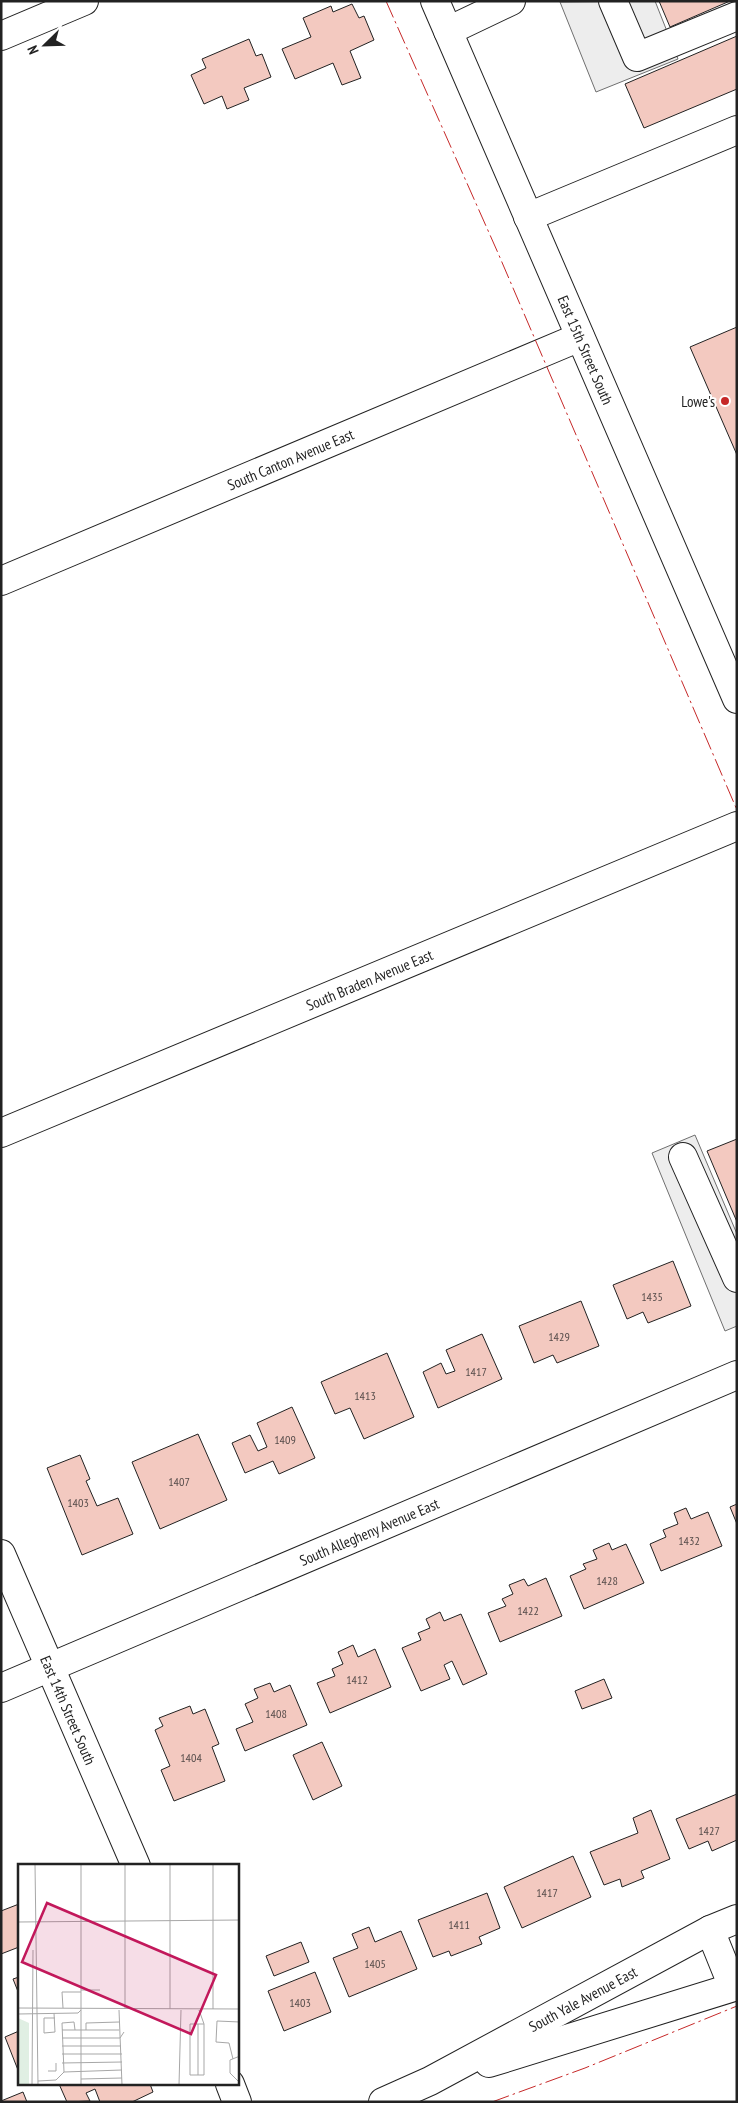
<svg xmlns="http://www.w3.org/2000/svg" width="738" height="2103" font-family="'PT Sans Narrow',sans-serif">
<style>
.parking{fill:#ededed;stroke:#6f6f6f}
.building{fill:#f3c9c0;stroke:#222}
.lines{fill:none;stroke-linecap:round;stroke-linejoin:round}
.minor-casing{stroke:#222;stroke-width:30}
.major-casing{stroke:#222;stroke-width:30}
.minor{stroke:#fff;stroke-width:28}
.major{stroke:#fff;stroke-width:28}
.power{stroke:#c62828;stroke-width:1;stroke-dasharray:18 4 2.5 4;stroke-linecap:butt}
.poi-dot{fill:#c62828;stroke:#fff;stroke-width:2}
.labels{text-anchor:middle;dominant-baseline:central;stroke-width:4;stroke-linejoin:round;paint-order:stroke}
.number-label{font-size:12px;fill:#564c4a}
.street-label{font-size:15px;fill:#222;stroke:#fff}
.poi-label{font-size:15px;fill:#222;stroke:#fff;text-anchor:end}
.inset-road{fill:none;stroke:#a7a7a7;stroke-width:1}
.view{fill:#c2185b;fill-opacity:0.15;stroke:#c2185b;stroke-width:2.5}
.inset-edge{fill:none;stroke:#222;stroke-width:2.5}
</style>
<rect width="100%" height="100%" fill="#fff"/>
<path class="parking" d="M655,1L678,59L596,92L560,2Z
M695,1135L737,1234V1326L725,1331L652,1153Z"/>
<path class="building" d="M659,1H730L670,27Z
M352,4L359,18L364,16L374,40L350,51L361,78L342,85L333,63L295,79L282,49L311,37L303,18L331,6L333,12Z
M737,36V89L644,128L625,84Z
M249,39L256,56L262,54L271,77L244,88L249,100L227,109L222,96L204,104L191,75L206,68L202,59Z
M737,327V455L690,347Z
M737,1139V1222L707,1151Z
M673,1261L691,1306L648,1323L643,1312L627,1319L613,1285Z
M581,1301L599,1346L557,1363L553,1355L534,1363L519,1326Z
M482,1334L502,1379L438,1408L423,1372L441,1363L446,1374L455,1371L446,1350Z
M387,1353L414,1417L364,1439L350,1408L335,1414L321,1382Z
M292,1407L315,1458L279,1474L273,1461L245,1473L232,1443L250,1435L258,1451L267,1447L257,1423Z
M198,1434L227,1500L160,1529L132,1462Z
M80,1455L90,1479L86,1481L97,1506L118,1498L133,1534L82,1555L47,1468Z
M737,1504V1524L730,1507Z
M686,1508L691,1519L708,1512L722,1546L661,1571L650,1544L666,1537L663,1530L678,1524L674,1513Z
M609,1543L612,1550L626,1544L644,1583L584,1609L570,1576L586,1569L583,1564L597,1559L593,1550Z
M546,1578L562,1616L500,1642L488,1613L506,1606L502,1599L513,1594L509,1585L524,1579L528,1586Z
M440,1612L444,1621L461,1614L487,1674L463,1685L452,1661L444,1665L450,1679L421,1691L402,1648L421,1640L418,1633L430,1628L426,1619Z
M353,1645L358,1657L375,1649L391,1687L330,1713L317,1683L335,1676L332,1669L343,1664L338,1652Z
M604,1679L612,1698L582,1709L575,1691Z
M270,1683L274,1692L290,1685L307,1725L245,1751L236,1729L253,1722L245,1704L258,1698L254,1689Z
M190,1706L193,1714L205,1709L219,1744L212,1747L225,1781L174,1801L161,1770L170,1766L155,1730L163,1726L159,1718Z
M322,1742L342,1786L313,1800L293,1755Z
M737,1794V1840L712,1851L708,1841L689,1849L676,1819Z
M651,1810L670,1859L641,1871L644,1878L622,1887L620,1879L604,1885L590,1852L638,1833L633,1818Z
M573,1856L591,1897L522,1928L504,1887Z
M487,1893L500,1928L479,1937L482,1944L451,1956L449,1951L433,1957L418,1920Z
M19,1904V1947L1,1954V1911Z
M369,1927L375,1942L401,1931L417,1969L349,1997L333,1958L358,1948L352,1934Z
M301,1942L309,1962L274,1976L266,1956Z
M315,1972L331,2012L284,2031L268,1991Z
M19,1977V1994L13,1979Z
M19,2031V2070H18L5,2037Z
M59,2084H150L153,2092L132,2102H100L95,2089L86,2093L90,2101L67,2102Z
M23,2092L27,2102H1V2101Z"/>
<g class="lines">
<defs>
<g id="minor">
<path d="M613,1L637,57L737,16"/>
<path d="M448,31L511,1"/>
<path d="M1,36L84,1"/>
<path d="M528,217L737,130"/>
<path id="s1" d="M1,581L580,337"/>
<path id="s2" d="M1,1133L737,826"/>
<path d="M683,1157L737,1278"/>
<path id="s3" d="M1,1554L136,1866"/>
<path id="s4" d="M1,1688L737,1375"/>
<path d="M230,2084L237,2102"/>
</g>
<g id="major">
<path id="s5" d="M435,1L737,699"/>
<path d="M710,1930L733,1987"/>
<path d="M489,2063L737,1986"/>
<path id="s6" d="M383,2102L430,2081L710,1930L737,1919"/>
</g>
</defs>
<use href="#minor" class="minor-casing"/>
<use href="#major" class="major-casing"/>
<use href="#minor" class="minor"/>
<use href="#major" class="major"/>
<path class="power" d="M386,1L498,253L737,810
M492,2102L585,2068L737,2006"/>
</g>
<circle class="poi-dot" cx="725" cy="401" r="5"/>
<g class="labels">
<g class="number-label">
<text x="652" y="1296">1435</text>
<text x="559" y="1336">1429</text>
<text x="476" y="1371">1417</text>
<text x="365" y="1395">1413</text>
<text x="285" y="1439">1409</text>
<text x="179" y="1481">1407</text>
<text x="78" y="1502">1403</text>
<text x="689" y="1540">1432</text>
<text x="607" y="1580">1428</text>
<text x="528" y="1610">1422</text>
<text x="357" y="1679">1412</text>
<text x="276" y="1713">1408</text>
<text x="191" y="1757">1404</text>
<text x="709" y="1830">1427</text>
<text x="547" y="1892">1417</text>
<text x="459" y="1924">1411</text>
<text x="375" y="1963">1405</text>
<text x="300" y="2002">1403</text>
</g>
<g class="street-label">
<text stroke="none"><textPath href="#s5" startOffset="380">East 15th Street South</textPath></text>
<text stroke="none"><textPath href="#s1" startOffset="314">South Canton Avenue East</textPath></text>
<text stroke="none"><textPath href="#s2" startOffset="399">South Braden Avenue East</textPath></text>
<text stroke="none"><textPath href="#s4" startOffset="400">South Allegheny Avenue East</textPath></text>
<text stroke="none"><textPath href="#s3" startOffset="170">East 14th Street South</textPath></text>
<text stroke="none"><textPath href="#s6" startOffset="225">South Yale Avenue East</textPath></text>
</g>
<g class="poi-label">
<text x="715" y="401">Lowe's</text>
</g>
</g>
<g transform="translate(18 1864)">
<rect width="221" height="221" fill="#fff"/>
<path d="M0,154L11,159V221H0Z" fill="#e0efe3"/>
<path class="inset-road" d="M17,0L20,221M63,0V221M195,0V145M0,58L222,56M63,126H82M0,144L222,145M45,144L44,128H63M107,145V0M152,145V0M101,146L104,221M181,146L186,160V211H172V160H186M36,149L37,168L26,169V154H37M0,150L60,149L63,146M180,160V211M44,166H101M68,166V159L101,158M44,174H102L106,168M44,182H103M44,190H104M222,192L212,196V209L222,219M215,195L211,179L198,178L199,157L222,158M44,199L104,198M30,207H38V199M46,208L44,159L56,158L57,166M63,215L104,214M20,217L38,216L46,208L104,206M14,221L15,86M161,221L163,146"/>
<path class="view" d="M29,39L198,111L173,170L4,98Z"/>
<rect width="221" height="221" class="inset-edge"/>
</g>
<rect width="738" height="2103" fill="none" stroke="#222222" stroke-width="5"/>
<g transform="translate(45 45) rotate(247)" stroke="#ffffff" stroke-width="4" paint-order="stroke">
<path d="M0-4L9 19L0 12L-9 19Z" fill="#222222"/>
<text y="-8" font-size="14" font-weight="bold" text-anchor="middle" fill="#222222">N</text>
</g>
</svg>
